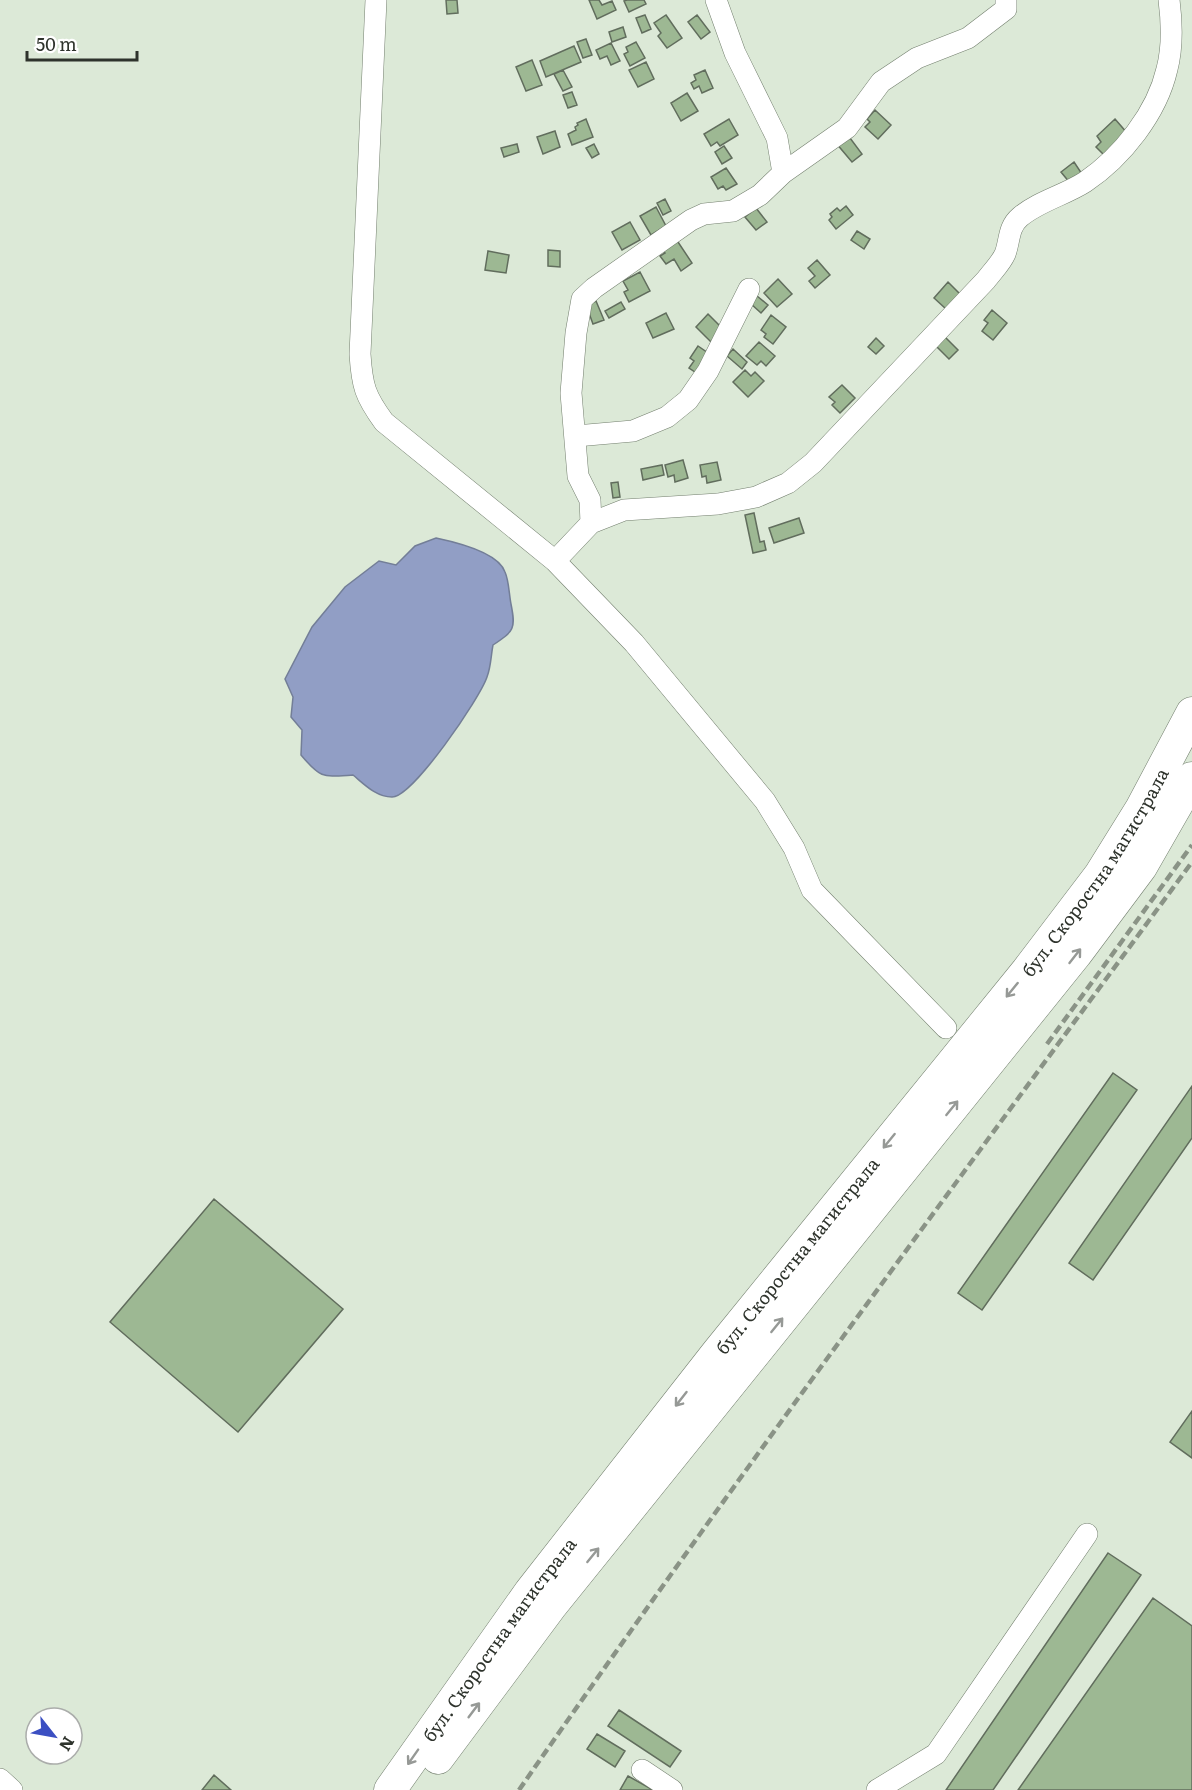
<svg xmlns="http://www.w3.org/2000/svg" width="1192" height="1790" font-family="Literata,serif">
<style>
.water{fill:#919ec5;stroke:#737e97;stroke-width:1.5}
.building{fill:#9db893;stroke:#616d5d;stroke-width:1.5}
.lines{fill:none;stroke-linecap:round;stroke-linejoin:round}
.minor-casing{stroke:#737f6e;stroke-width:22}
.highway-casing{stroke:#737f6e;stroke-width:33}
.minor{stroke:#fff;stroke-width:21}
.highway{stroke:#fff;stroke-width:32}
.rail{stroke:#8a9386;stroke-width:4.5;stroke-dasharray:9 4.5;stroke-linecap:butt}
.oneway{stroke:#969996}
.labels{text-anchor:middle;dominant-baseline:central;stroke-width:6;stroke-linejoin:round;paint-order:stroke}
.street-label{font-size:18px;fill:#2e332c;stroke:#fff}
</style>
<rect width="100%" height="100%" fill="#dce9d7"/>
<path class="water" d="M436,538C455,542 498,552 505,572C509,581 509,594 511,604C516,629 514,631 493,645C491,655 491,667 487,677C480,698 413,797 392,797C376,797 364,784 353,775C323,777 321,779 301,755L302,730L291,717L293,697L285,679L312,627L345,587L379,561L396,565L415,546Z"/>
<path class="building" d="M446,0H457L458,13L447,14Z
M589,0H599L602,5L612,1L616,10L597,19Z
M627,0H644L646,4L629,12L624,1Z
M645,15L651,29L642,33L636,18Z
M666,15L682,38L667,48L658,36L661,33L654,23Z
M697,15L710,32L701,39L688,22Z
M623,27L626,37L612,42L609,32Z
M586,39L592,55L583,58L577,42Z
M636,42L645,58L630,66L624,54L628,52L626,47Z
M611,43L620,61L611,65L607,56L600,59L596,50Z
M574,46L581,62L546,77L540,61Z
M532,60L542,85L526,91L516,67Z
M646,62L654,79L638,87L629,70Z
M563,70L572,87L563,91L554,74Z
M705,70L713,88L702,93L699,86L694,89L691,83L696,80L694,75Z
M572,92L577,105L568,108L563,95Z
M687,93L698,111L681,121L671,103Z
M875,110L891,125L878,139L865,127L870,122L867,119Z
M586,119L593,137L572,145L568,134L576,130L575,127L578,125L577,123Z
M729,119L738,135L720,146L717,142L711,146L704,134Z
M1115,119L1128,134L1105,156L1096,147L1101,142L1097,136Z
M555,131L560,147L543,154L537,137Z
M847,134L862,154L852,162L836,143Z
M517,144L519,152L504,157L501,148Z
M594,144L599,154L592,158L586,148Z
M724,146L732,158L722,164L715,152Z
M1074,162L1082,174L1070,183L1061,172Z
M726,168L737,184L726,190L723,186L718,189L711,177Z
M665,199L671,211L663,215L657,203Z
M846,206L853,215L836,229L829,220L832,217L830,214L837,208L840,211Z
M656,207L666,226L651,235L640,216Z
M756,208L767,222L756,230L745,217Z
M630,222L640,240L622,250L612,232Z
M857,231L870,239L864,249L851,240Z
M676,239L692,263L681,271L674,259L666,264L660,256L665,253L662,249Z
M548,250L560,251V267L548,266Z
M488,251L509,255L506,273L485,270Z
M817,260L830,275L815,288L809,281L815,276L808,268Z
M640,272L650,291L629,302L624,292L628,290L623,281Z
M778,279L792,294L777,307L764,293Z
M948,282L960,294L946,309L934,298Z
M757,296L768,305L761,313L750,303Z
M596,301L604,320L593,324L586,305Z
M621,302L625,309L609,318L605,311Z
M992,310L1007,323L993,340L982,331L988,323L984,320Z
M666,313L674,329L653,338L646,323Z
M708,314L723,329L711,342L696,327Z
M771,315L786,327L773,344L764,337L766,334L761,330Z
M942,334L958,350L949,359L933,343Z
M876,338L884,346L876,354L868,347Z
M759,342L775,356L766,366L761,361L757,365L746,356Z
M698,346L711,355L698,374L689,368L694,361L690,358Z
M733,349L747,362L742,369L727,356Z
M745,370L751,376L755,372L764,381L748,397L733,382Z
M842,385L855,398L840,413L832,405L835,402L829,397Z
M683,460L688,478L675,482L674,475L668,477L665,465Z
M717,462L721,480L707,483L706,476L702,477L700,465Z
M662,465L664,475L643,480L641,469Z
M618,482L620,497L613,498L611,483Z
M754,513L760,542L764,541L766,550L753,553L745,515Z
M799,518L804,533L774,543L769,528Z
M1113,1073L1137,1090L982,1310L958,1293Z
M1192,1086V1138L1093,1280L1069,1263Z
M214,1199L343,1309L238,1432L110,1322Z
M1192,1411V1458L1170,1442Z
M1108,1553L1141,1575L993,1790H946Z
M1153,1598L1192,1626V1790H1018Z
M619,1710L681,1751L670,1767L608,1726Z
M597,1734L625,1751L615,1767L587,1749Z
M214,1775L231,1790H202Z
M628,1776L653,1790H620Z"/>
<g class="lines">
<defs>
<path id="minor" d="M376,0L360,354C362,386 365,396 384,422L555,561L634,643L765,801L794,848L812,890L946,1028
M783,173L847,128L881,82L917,58L968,38L1006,9V0
M576,436L633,431L667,417L688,400L708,371L749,289
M591,523L624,510L718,504L756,497L788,483L813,463L986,280C992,272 1001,263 1005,254C1010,241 1008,227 1020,217C1039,201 1065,195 1085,182C1122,157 1157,113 1167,69C1173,46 1172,23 1169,0
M555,561L591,523L590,500L578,476L571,393L576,333L582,299L594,288L691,220L704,214L733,211L760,195L783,173L777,138L735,53L716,0
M642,1770L672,1790
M0,1779L12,1790
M877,1790L936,1754L1087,1534"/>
<g id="highway">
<path d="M438,1758L551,1606L1076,954L1141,867L1192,778"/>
<path id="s1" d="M390,1790L530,1592L717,1353L1027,971L1100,875L1141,809L1192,713"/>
</g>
</defs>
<use href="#minor" class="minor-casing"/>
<use href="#highway" class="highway-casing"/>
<use href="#minor" class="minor"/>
<use href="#highway" class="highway"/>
<path class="rail" d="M1047,1044L1192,845
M519,1790C737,1476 966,1170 1192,862"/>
</g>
<defs><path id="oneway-shaft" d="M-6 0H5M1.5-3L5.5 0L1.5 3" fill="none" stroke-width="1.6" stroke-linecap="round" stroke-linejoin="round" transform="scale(1.5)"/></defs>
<g class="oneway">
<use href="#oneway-shaft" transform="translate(1075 956) rotate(-52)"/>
<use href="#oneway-shaft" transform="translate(1012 990) rotate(129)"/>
<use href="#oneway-shaft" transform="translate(952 1108) rotate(-51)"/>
<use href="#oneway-shaft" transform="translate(889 1141) rotate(129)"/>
<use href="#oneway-shaft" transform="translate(777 1325) rotate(-51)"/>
<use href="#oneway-shaft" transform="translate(681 1399) rotate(128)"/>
<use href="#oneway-shaft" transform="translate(593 1555) rotate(-51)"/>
<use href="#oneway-shaft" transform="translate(474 1710) rotate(-53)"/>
<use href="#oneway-shaft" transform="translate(413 1757) rotate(125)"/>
</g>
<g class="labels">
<g class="street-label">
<text stroke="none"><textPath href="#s1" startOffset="1158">бул. Скоростна магистрала</textPath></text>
<text stroke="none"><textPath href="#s1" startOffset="672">бул. Скоростна магистрала</textPath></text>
<text stroke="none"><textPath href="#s1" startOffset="186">бул. Скоростна магистрала</textPath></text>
</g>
</g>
<g transform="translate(54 1736) rotate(121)"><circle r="28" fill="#ffffff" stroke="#abadab" stroke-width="1.5"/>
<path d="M0-4.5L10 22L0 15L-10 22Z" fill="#3b4fc2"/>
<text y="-9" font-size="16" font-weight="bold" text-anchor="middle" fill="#2e332c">N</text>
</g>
<path d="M27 51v9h110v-9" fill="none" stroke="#2e332c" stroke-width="3"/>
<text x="36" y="51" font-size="18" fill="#2e332c" stroke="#ffffff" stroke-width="4.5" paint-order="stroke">50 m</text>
</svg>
